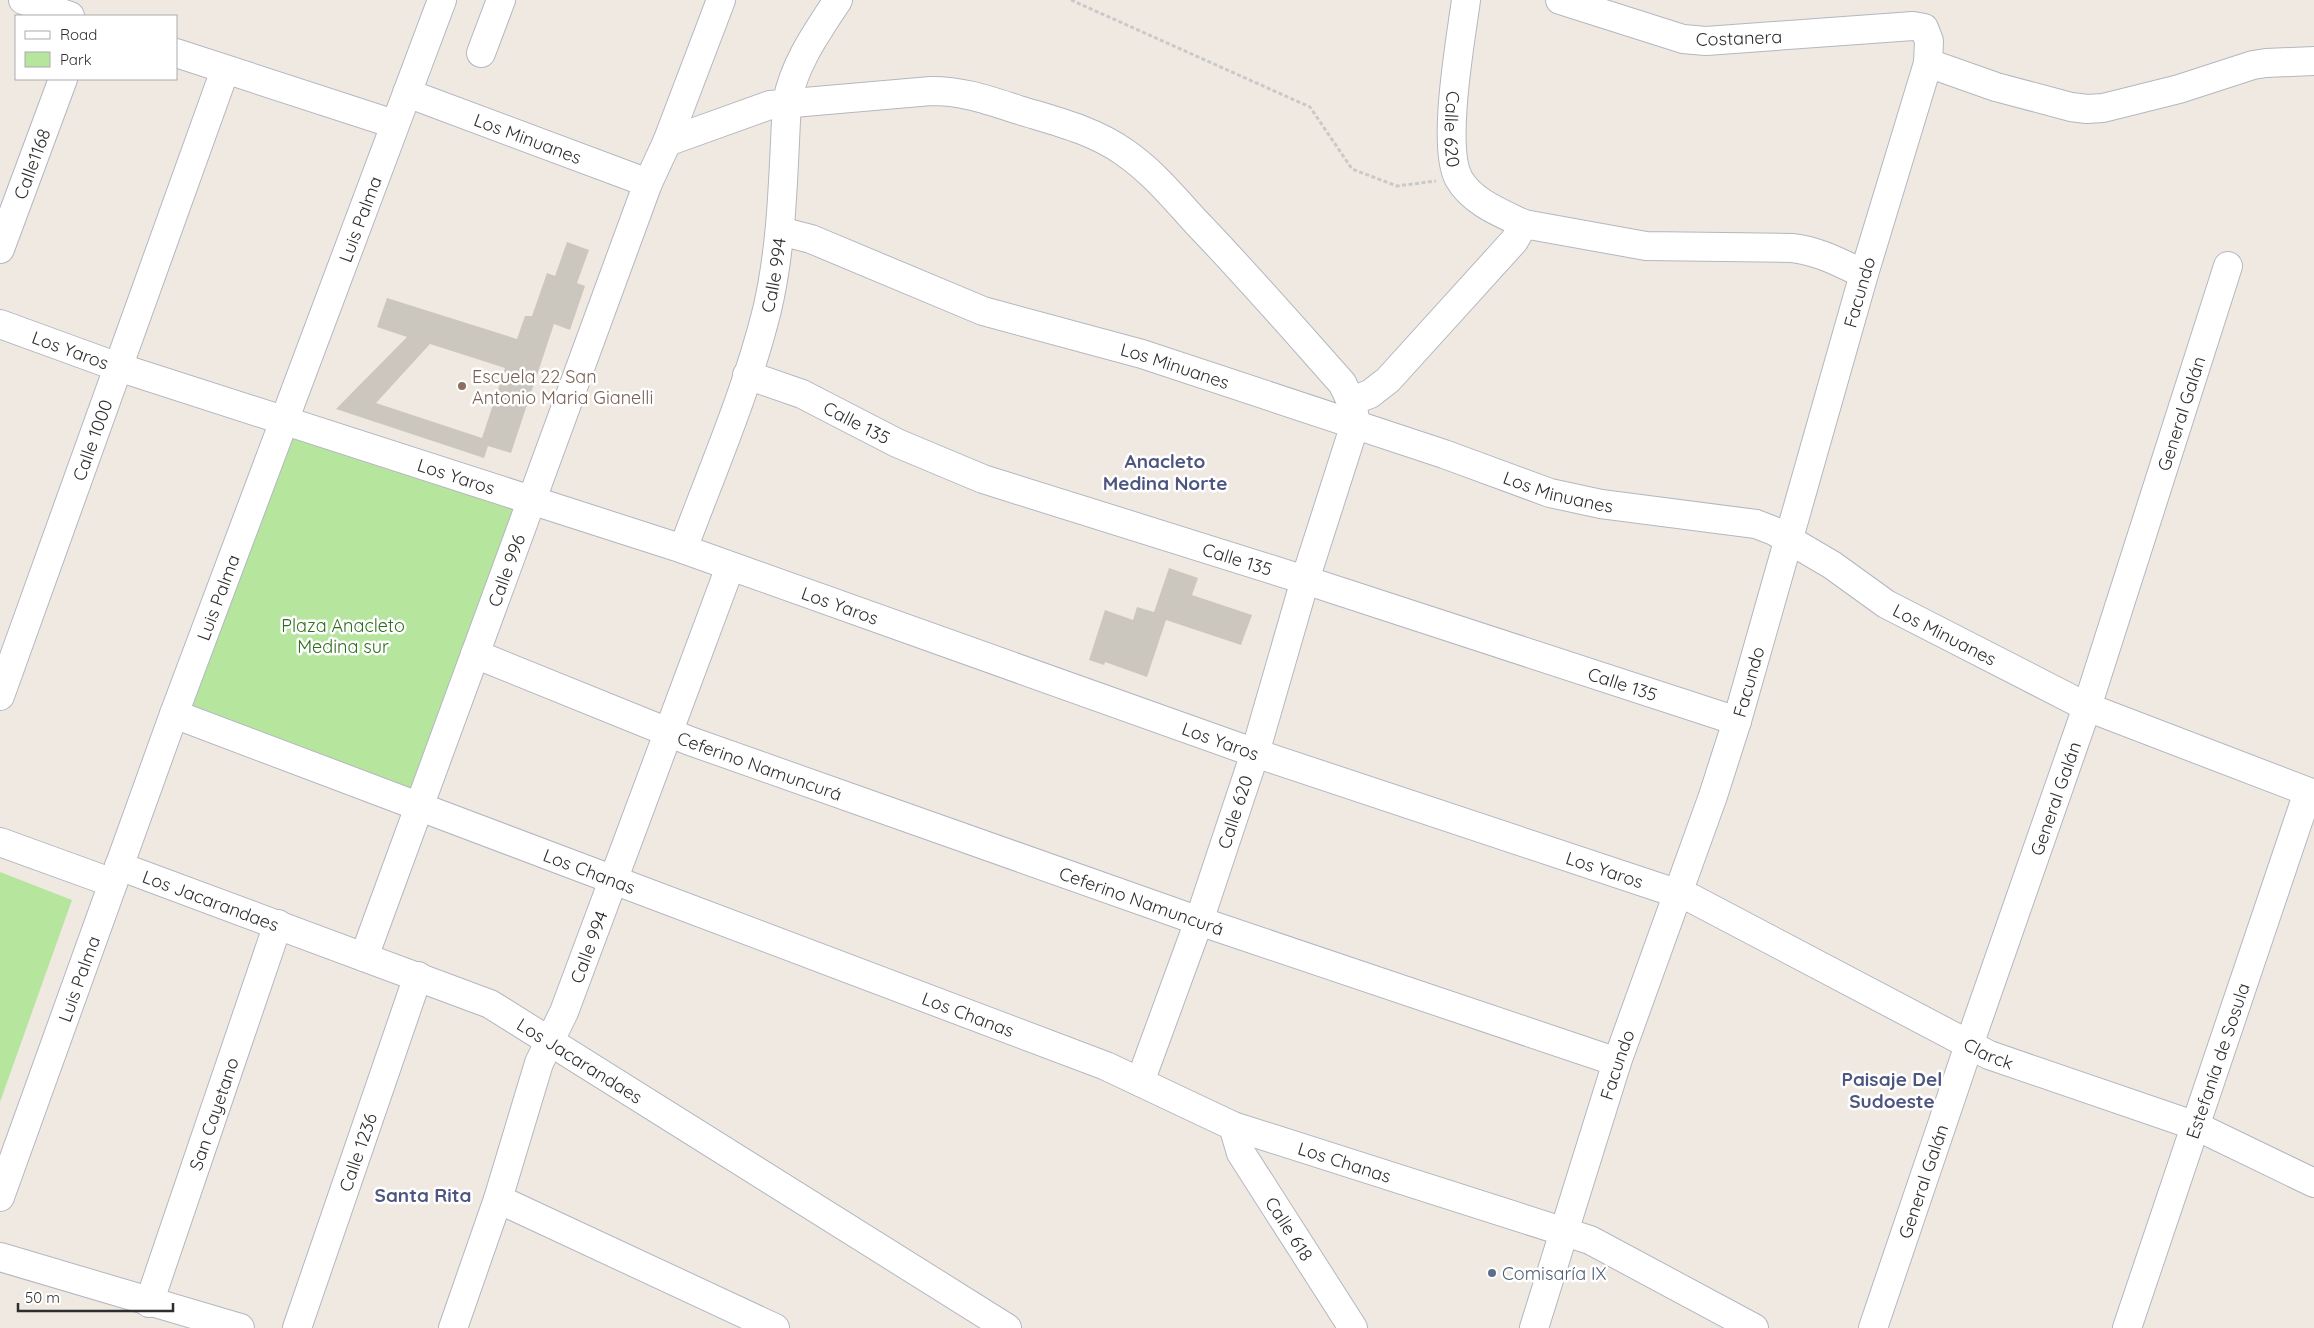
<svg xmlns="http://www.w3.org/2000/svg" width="2314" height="1328" font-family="Quicksand,sans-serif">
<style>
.green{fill:#b6e59e}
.building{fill:#cbc7bf;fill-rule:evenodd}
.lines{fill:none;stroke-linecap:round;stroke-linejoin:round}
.minor-casing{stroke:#b4b7c1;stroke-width:30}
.path{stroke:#c9c9c9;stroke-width:3;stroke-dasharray:4 2.5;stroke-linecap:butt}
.minor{stroke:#fff;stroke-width:28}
.education-dot{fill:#8d6e63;stroke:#fff;stroke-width:2}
.service-dot{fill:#5c6f8a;stroke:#fff;stroke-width:2}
.labels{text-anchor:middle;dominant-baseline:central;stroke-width:5;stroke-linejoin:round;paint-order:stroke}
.street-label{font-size:18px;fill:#2e2e2e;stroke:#fff}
.education-label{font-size:18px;fill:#785e54;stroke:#fff;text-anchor:start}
.park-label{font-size:18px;fill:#2c6e1b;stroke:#fff}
.service-label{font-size:18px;fill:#4e5e75;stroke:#fff;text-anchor:start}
.neighbourhood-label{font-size:19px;font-weight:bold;fill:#4d5680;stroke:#fff}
</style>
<rect width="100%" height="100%" fill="#efe9e1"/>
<path class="green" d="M285,420L531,499L419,806L174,714Z
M0,872L72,900L0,1102Z"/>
<path class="building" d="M567,242L589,250L577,283L585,286L570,330L554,324L511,453L488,446L484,458L336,409L407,337L377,327L387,298L517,339L525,316H532L547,273L555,276ZM430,344L505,368L482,438L376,403Z
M1169,568L1198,578L1192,595L1252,615L1241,645L1166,620L1147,677L1105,662L1104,665L1089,660L1105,610L1133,620L1137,607L1154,612Z"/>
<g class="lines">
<defs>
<g id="minor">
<path d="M23,0L70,16"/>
<path id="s1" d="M1466,0C1461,38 1441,147 1459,179C1472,202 1501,213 1524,224"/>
<path d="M176,53L394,124"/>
<path d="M481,53L501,0"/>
<path d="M1928,63L1996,87L2071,107L2087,109L2103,108L2179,89L2253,65L2266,63L2314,61"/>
<path id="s2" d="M407,93L648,183"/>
<path d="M667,142L770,105L931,91C964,91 988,100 1019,110C1055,121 1093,130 1124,152C1152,171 1174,198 1197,223C1247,275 1294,329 1342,383C1349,397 1355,408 1355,424L1305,580L1255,753L1199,921L1140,1082"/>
<path id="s3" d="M780,231L811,239L983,311L1142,354L1444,454L1550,493L1601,504L1756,524L1774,531L1832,565L1886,604L2087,707L2314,794"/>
<path id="s4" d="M0,249L63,79"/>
<path id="s5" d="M0,324L118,367L683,549L1255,753L1691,898L1989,1055L2196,1126L2314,1183"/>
<path id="s6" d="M747,375L802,394L897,443L983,479L1305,580L1737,721"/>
<path d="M1351,401L1370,394L1388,380L1514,241L1524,224L1646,246L1792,248C1819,251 1840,263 1864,274"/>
<path id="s7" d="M683,549C712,471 747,391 767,310C783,242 783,171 787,102C794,64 817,32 838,0"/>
<path id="s8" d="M475,654L690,741L1199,921L1617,1062"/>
<path id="s9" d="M0,696L225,70"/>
<path id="s10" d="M174,714L1106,1066L1233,1126L1590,1240L1754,1328"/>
<path d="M0,842L113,883"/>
<path id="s11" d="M119,866L490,1004L1007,1328"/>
<path id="s12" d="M364,957L648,183L667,142L721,0"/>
<path id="s13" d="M1233,1126L1241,1153L1353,1328"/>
<path id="s14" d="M0,1197L174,714L442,0"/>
<path d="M498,1199L775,1328"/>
<path d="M0,1257L240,1328"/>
<path id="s15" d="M149,1303L278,924"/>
<path id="s16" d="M297,1328L418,976"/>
<path id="s17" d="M453,1328L498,1199L539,1063L564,1012L730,567"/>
<path id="s18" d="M1534,1328L1617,1062L1713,796L1737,721L1864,274L1928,63L1929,41L1924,28L1913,26L1706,41L1683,39L1560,0"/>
<path id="s19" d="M1873,1328L1969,1045L2087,707L2228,266"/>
<path id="s20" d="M2127,1328L2308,792"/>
</g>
</defs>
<use href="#minor" class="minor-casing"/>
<path class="path" d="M1071,0L1310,107L1352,169L1397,186L1436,181"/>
<use href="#minor" class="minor"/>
</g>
<circle class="education-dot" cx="462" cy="386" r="5"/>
<circle class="service-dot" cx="1492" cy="1273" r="5"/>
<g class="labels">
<g class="street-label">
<text transform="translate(1739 38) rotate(-2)">Costanera</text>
<text stroke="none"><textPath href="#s1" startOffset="130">Calle 620</textPath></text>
<text stroke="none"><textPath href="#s2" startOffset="129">Los Minuanes</textPath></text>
<text stroke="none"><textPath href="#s4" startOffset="91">Calle1168</textPath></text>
<text stroke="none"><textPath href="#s14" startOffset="1042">Luis Palma</textPath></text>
<text stroke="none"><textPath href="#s7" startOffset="289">Calle 994</textPath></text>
<text stroke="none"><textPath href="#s18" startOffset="1086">Facundo</textPath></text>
<text stroke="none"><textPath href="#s5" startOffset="75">Los Yaros</textPath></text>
<text stroke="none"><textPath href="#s3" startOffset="418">Los Minuanes</textPath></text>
<text stroke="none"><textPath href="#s19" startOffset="965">General Galán</textPath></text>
<text stroke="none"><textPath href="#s6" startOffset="120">Calle 135</textPath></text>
<text stroke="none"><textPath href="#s9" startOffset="272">Calle 1000</textPath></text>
<text stroke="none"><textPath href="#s5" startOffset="481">Los Yaros</textPath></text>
<text stroke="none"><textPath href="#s3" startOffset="822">Los Minuanes</textPath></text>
<text stroke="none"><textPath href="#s6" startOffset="525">Calle 135</textPath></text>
<text stroke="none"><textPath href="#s12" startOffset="412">Calle 996</textPath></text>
<text stroke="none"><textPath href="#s14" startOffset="638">Luis Palma</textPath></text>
<text stroke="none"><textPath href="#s5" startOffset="886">Los Yaros</textPath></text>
<text stroke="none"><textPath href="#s3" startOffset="1242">Los Minuanes</textPath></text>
<text stroke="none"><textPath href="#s18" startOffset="681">Facundo</textPath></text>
<text stroke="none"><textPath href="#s6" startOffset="930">Calle 135</textPath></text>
<text stroke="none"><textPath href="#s5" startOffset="1290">Los Yaros</textPath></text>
<text stroke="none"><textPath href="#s8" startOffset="306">Ceferino Namuncurá</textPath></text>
<text stroke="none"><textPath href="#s19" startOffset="560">General Galán</textPath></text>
<text transform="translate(1235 812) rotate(-72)">Calle 620</text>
<text stroke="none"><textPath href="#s5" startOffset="1695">Los Yaros</textPath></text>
<text stroke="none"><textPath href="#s10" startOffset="444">Los Chanas</textPath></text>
<text stroke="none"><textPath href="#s11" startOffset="98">Los Jacarandaes</textPath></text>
<text stroke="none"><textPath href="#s8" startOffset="711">Ceferino Namuncurá</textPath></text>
<text stroke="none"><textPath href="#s17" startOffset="405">Calle 994</textPath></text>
<text stroke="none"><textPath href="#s14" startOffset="232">Luis Palma</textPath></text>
<text stroke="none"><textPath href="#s10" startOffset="849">Los Chanas</textPath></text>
<text stroke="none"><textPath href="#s5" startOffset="2122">Clarck</textPath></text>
<text stroke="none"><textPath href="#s20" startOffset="282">Estefanía de Sosula</textPath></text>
<text stroke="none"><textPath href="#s11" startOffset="502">Los Jacarandaes</textPath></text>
<text stroke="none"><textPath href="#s18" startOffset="276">Facundo</textPath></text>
<text stroke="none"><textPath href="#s15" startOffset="200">San Cayetano</textPath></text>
<text stroke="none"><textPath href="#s16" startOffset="186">Calle 1236</textPath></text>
<text stroke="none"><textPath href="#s10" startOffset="1254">Los Chanas</textPath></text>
<text stroke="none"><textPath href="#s19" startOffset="155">General Galán</textPath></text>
<text stroke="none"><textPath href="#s13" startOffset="118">Calle 618</textPath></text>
</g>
<g class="education-label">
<text x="472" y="376">Escuela 22 San<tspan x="472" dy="21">Antonio Maria Gianelli</tspan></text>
</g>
<g class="park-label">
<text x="343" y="625">Plaza Anacleto<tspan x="343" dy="21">Medina sur</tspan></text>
</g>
<g class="service-label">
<text x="1502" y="1273">Comisaría IX</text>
</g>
<g class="neighbourhood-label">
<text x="1165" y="461">Anacleto<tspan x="1165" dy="22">Medina Norte</tspan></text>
<text x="1892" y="1079">Paisaje Del<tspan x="1892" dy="22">Sudoeste</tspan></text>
<text x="423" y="1195">Santa Rita</text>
</g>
</g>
<rect x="15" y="15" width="162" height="65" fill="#ffffff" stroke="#ababab"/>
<rect x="25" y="31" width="25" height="8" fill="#ffffff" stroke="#ababab"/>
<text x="60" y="40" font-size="15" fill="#2e2e2e">Road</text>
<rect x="25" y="52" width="25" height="15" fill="#b6e59e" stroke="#ababab"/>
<text x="60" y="65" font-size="15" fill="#2e2e2e">Park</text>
<path d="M18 1303v8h155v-8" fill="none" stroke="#2e2e2e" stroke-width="2.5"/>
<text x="25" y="1303" font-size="15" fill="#2e2e2e" stroke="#ffffff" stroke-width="4" paint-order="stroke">50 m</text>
</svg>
